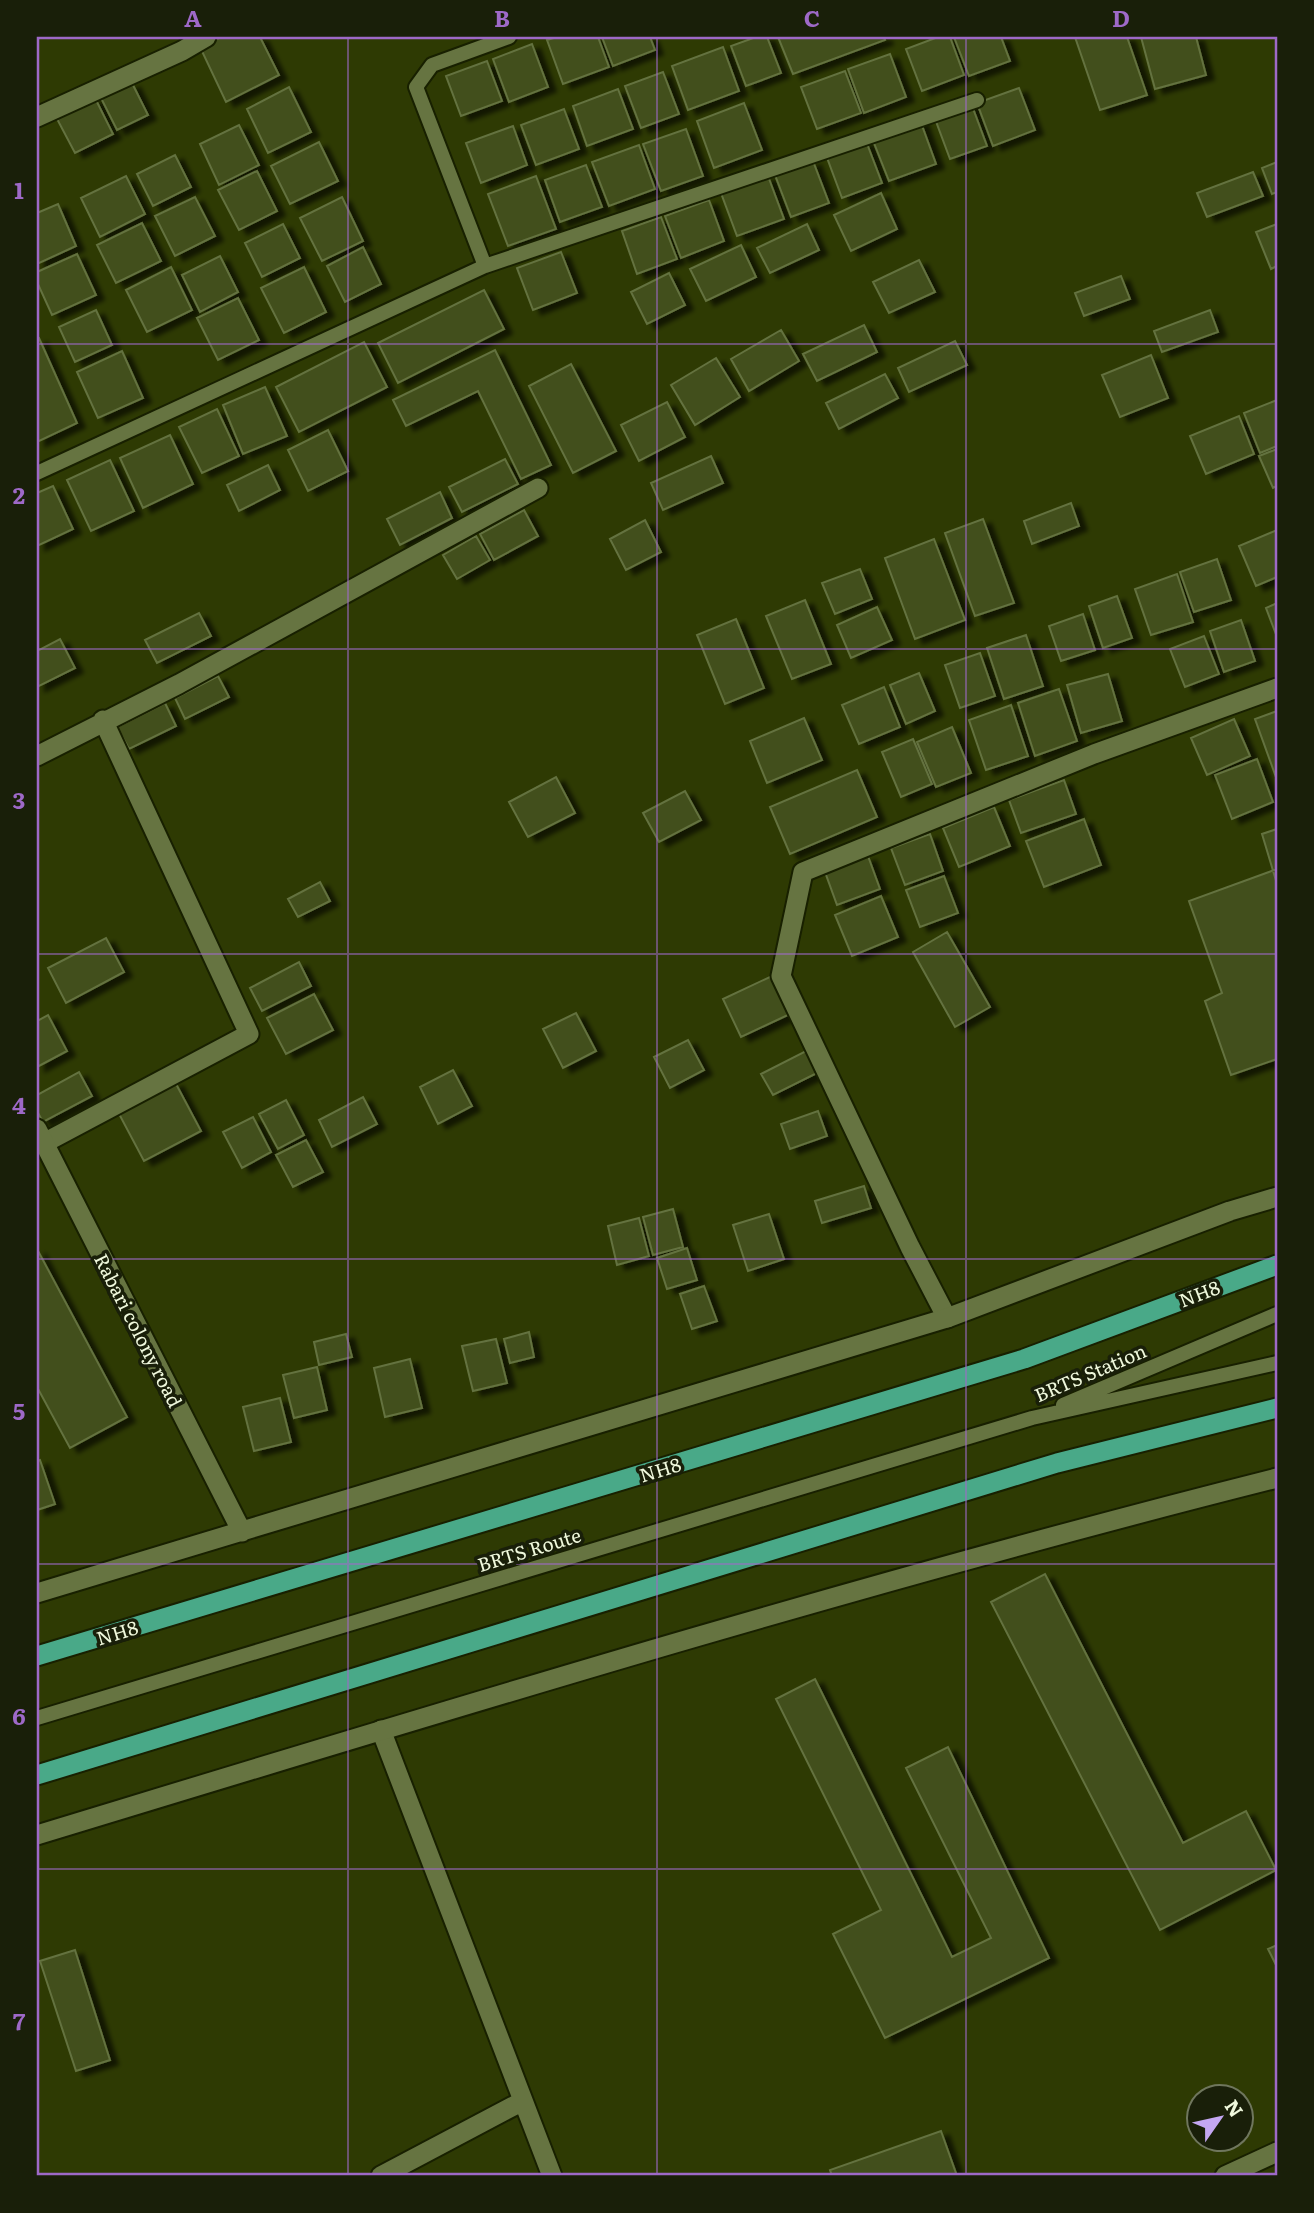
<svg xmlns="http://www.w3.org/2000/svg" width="1314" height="2213" font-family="Literata,serif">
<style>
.building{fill:#434f1c;stroke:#64723f;stroke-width:2;filter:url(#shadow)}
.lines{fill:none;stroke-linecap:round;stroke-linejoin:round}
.service-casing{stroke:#182000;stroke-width:18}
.minor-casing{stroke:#182000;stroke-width:23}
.tertiary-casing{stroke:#182000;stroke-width:23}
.primary-casing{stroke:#182000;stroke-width:23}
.service{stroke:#667441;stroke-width:14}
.minor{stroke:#667441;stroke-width:19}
.tertiary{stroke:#667441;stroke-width:19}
.primary{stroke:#49a988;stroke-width:19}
.grid{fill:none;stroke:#9e69c8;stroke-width:2;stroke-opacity:0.55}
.labels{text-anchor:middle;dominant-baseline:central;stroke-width:7;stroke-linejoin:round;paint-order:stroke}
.street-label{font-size:19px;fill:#eff8dc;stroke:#191f09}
.neatline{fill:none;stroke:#9e69c8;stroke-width:2.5}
.grid-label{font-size:23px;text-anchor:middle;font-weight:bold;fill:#9e69c8}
</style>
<defs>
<filter id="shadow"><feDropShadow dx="8" dy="4.5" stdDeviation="2" flood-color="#0009"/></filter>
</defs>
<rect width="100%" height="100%" fill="#2e3a03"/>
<path class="building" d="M221,37H260L279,75L226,102L200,47Z
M557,37H598L609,67L563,84L547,40Z
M602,37H650L655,50L613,66Z
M756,37H767L781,73L746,86L731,46Z
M778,37H884L885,40L793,74Z
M938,37H950L964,75L922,91L906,49Z
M954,37H1001L1010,61L969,76Z
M1075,37H1127L1147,95L1100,110Z
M1141,37H1196L1206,75L1155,89Z
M532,44L548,87L509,102L493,59Z
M723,47L739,91L688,110L672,66Z
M890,54L906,97L864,113L848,69Z
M487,61L502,101L461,116L446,76Z
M845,71L861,113L817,129L801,87Z
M663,72L679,114L641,128L625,86Z
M132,83L148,115L117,130L101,98Z
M289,87L311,132L268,153L247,109Z
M1019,88L1035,130L993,146L977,103Z
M618,89L633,129L587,146L573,106Z
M95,98L113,134L75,153L56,117Z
M744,103L762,150L714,168L697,121Z
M971,103L987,146L950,159L934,116Z
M564,109L579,149L536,165L521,125Z
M920,120L936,164L889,181L872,138Z
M239,125L259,165L219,185L200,144Z
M513,126L527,165L481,183L466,143Z
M686,129L703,176L661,191L643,144Z
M866,141L882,183L842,198L826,155Z
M319,142L338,181L290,204L271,166Z
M639,145L655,189L609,206L592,162Z
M175,155L191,187L153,206L137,174Z
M813,161L829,203L791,217L775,175Z
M1277,162V192L1272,194L1262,168Z
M586,165L602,207L560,222L545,180Z
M257,171L277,211L239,230L218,190Z
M1253,172L1263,196L1207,217L1197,193Z
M126,176L145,214L100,237L81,198Z
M536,176L556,229L508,246L488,194Z
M768,176L784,219L737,236L721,193Z
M881,193L897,229L851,251L834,215Z
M195,197L215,236L175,256L155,216Z
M342,197L363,241L322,261L300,218Z
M709,200L724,241L681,258L665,216Z
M58,204L76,246L37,264V213Z
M661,217L677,259L637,274L622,231Z
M142,223L161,261L116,283L97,245Z
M283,224L300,258L262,277L245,243Z
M807,224L819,250L770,273L757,248Z
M1277,224V266L1271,269L1256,232Z
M741,245L756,277L706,301L690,269Z
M363,247L381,284L345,302L327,266Z
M561,252L577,293L533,310L517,268Z
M77,254L96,295L52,315L37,282V272Z
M220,256L238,292L200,312L182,275Z
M919,260L935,292L889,313L873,282Z
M171,267L192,310L147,332L126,290Z
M304,267L326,312L284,333L261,288Z
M669,273L685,305L647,324L631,292Z
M1121,276L1130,299L1084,316L1075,293Z
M484,290L504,329L398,383L378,343Z
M238,298L259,340L218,360L197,318Z
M96,310L112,345L75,362L59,327Z
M1210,310L1218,332L1162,352L1154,331Z
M864,325L877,352L817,381L803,354Z
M781,330L799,361L749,391L731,359Z
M39,338L77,423L37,442V339Z
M955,341L967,365L909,392L898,368Z
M364,342L387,387L299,432L276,387Z
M495,350L551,465L521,479L478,391L406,426L393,400Z
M122,351L143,398L98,418L77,372Z
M1151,355L1168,398L1120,417L1102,375Z
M716,358L740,397L695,425L671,385Z
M571,364L616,451L573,473L529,386Z
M885,374L898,398L839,429L826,403Z
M265,387L287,436L243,454L223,405Z
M1277,400V446L1260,453L1244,413Z
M667,402L685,437L639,461L621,425Z
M217,409L239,456L202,473L179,427Z
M1239,416L1254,454L1206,474L1190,436Z
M328,430L348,471L308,491L288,450Z
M170,435L193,484L143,508L120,458Z
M1277,449V486L1273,488L1259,456Z
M711,456L723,483L663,510L651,483Z
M505,459L518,484L462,512L449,487Z
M110,460L134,511L91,531L67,480Z
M268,465L280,490L239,511L227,485Z
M53,486L73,529L37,546V493Z
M440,492L452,518L400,545L387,519Z
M1071,503L1079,526L1032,544L1024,521Z
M524,510L538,536L494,560L480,534Z
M983,519L1014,603L975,616L945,533Z
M645,520L661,552L626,570L610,539Z
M1277,530V577L1256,586L1239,546Z
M476,536L490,560L457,579L443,555Z
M934,539L965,620L915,639L885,558Z
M1217,559L1231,600L1194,612L1180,572Z
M860,569L872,599L835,614L822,583Z
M1177,574L1193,622L1151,635L1135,589Z
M1117,596L1132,638L1103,648L1089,606Z
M805,600L831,664L792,679L766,616Z
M1277,603V637L1266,608Z
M877,607L892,640L851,658L837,625Z
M199,613L211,636L157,663L145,640Z
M1083,614L1095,650L1061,661L1049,626Z
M736,619L764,688L725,704L697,635Z
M1241,620L1255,661L1224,672L1210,631Z
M1026,635L1043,686L1004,699L987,648Z
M1204,636L1219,674L1185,687L1170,649Z
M60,639L75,668L37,687V651Z
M980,653L995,696L960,708L945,665Z
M919,673L935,711L906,724L890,685Z
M1108,674L1122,721L1081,733L1067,685Z
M218,676L229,697L185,719L175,698Z
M884,687L900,727L859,744L842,705Z
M1059,689L1077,741L1035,756L1018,703Z
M165,703L176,726L129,749L117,727Z
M1011,705L1028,756L986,770L969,720Z
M1277,711V780L1255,719Z
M804,718L822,760L767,783L750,741Z
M1234,719L1250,756L1207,775L1191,738Z
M952,727L971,773L936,787L917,742Z
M913,739L932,784L901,797L882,752Z
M1257,759L1273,802L1232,819L1215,775Z
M857,770L877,817L790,854L770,807Z
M556,777L575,813L528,837L509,802Z
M1064,780L1076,814L1021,833L1009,800Z
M685,791L701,820L659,842L643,813Z
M994,807L1010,846L959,867L943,828Z
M1084,819L1101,865L1044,887L1026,841Z
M1277,829V884L1262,834Z
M930,834L943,871L905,885L891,848Z
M868,856L880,889L837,905L825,872Z
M1277,869V1059L1231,1075L1205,1001L1222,993L1189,901Z
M944,876L958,913L920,927L906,890Z
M320,882L330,901L298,917L288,899Z
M881,896L898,937L852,956L835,915Z
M947,932L990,1007L955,1027L913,952Z
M106,938L124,972L66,1003L48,968Z
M299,962L311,986L262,1011L250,988Z
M772,976L790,1014L741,1037L723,999Z
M314,994L333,1030L286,1054L267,1018Z
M576,1013L596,1051L563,1068L543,1029Z
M48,1015L67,1051L37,1067V1021Z
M688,1040L704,1070L670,1088L654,1057Z
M806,1051L817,1073L773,1095L761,1074Z
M453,1070L472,1106L438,1124L420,1087Z
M79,1072L92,1096L43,1122L37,1111V1095Z
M175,1082L201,1131L144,1161L118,1112Z
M363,1097L377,1124L332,1147L319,1120Z
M286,1100L304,1135L278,1149L259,1114Z
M818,1111L827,1136L790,1149L781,1124Z
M253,1117L271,1152L242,1168L223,1132Z
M306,1140L323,1172L293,1187L276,1155Z
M864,1186L871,1208L822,1223L815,1201Z
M673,1209L683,1247L653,1255L643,1217Z
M769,1214L784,1259L748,1271L733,1225Z
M639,1218L649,1256L617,1265L608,1226Z
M687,1248L697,1280L667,1289L657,1258Z
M37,1249L127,1417L70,1448L37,1387Z
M704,1286L717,1321L692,1329L680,1294Z
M529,1332L534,1357L510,1363L504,1339Z
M346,1334L352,1357L319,1365L314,1342Z
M496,1339L507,1383L473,1391L462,1346Z
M410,1359L422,1408L385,1417L374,1368Z
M317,1367L327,1410L294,1418L283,1375Z
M280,1398L291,1442L254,1451L243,1407Z
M40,1460L55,1504L37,1510V1461Z
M1045,1574L1183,1843L1246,1811L1276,1870L1160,1930L991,1602Z
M815,1679L952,1957L991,1938L906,1768L948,1747L1049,1958L885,2038L833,1934L881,1910L776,1699Z
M1277,1945V1967L1268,1949Z
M75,1950L110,2060L76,2071L40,1961Z
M941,2131L957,2176H832L830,2170Z"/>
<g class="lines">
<defs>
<path id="service" d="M485,266L416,87L432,65L509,37
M37,473L485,266L977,100
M1063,1405L1277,1314
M37,1718L1032,1418L1277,1363"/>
<path id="minor" d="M37,117L182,51L206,37
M37,756L179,684L538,488
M44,1143L249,1034L103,720
M947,1318L910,1247L781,976L803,872L1094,754L1277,688
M381,1730L552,2176
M381,2176L521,2102
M1225,2176L1277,2152"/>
<path id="tertiary" d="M37,1129L242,1532
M37,1593L947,1318L1230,1211L1277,1197
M37,1835C448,1710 860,1583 1277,1478"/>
<path id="primary" d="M37,1656L1024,1359L1277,1265
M37,1775L1057,1463L1277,1408"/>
</defs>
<use href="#service" class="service-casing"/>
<use href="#minor" class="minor-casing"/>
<use href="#tertiary" class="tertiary-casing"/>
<use href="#primary" class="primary-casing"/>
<use href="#service" class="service"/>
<use href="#minor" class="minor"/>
<use href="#tertiary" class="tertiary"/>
<use href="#primary" class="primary"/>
</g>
<path class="grid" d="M348,37V2176M657,37V2176M966,37V2176M37,344H1277M37,649H1277M37,954H1277M37,1259H1277M37,1564H1277M37,1869H1277"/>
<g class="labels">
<g class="street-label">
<text transform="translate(1199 1293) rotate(-21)">NH8</text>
<text transform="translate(139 1330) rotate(63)">Rabari colony road</text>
<text transform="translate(1090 1372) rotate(-23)">BRTS Station</text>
<text transform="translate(660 1469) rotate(-17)">NH8</text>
<text transform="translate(529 1549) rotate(-17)">BRTS Route</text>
<text transform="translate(117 1632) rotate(-17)">NH8</text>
</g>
</g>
<rect width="1314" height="2213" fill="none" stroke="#191f09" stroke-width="77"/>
<g transform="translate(1220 2118) rotate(56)"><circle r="33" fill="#191f09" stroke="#6f765d" stroke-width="2"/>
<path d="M0-5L12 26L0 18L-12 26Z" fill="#c4a7f2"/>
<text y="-10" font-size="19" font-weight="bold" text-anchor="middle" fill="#eff8dc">N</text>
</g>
<rect x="38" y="38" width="1238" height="2136" class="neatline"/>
<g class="grid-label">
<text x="193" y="27">A</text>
<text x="502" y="27">B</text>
<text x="812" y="27">C</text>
<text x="1121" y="27">D</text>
<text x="19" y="199">1</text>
<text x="19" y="504">2</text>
<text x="19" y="809">3</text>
<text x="19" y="1114">4</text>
<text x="19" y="1420">5</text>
<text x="19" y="1725">6</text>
<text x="19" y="2030">7</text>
</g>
</svg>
